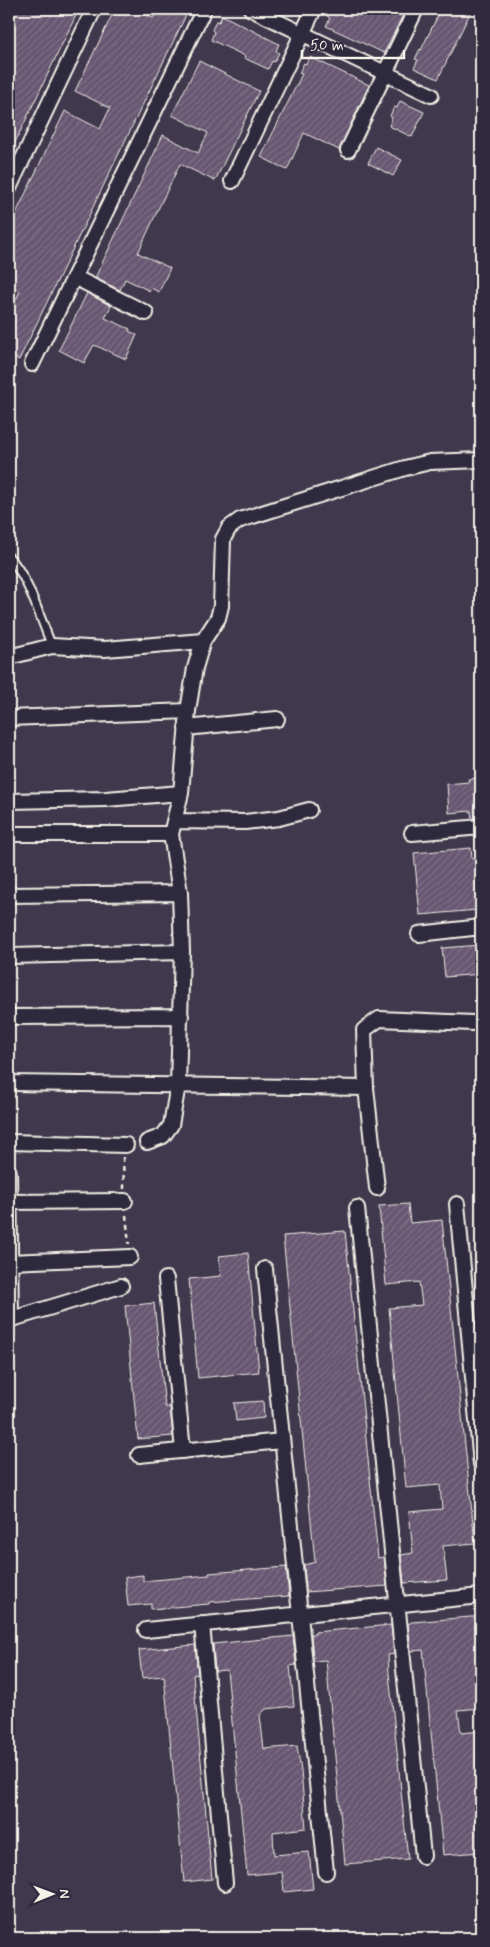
<svg xmlns="http://www.w3.org/2000/svg" width="490" height="1947" font-family="Mynerve,sans-serif">
<style>
.building{fill:url(#building-hatch);stroke:#f4f1e8}
.lines{fill:none;stroke-linecap:round;stroke-linejoin:round}
.lane-casing{stroke:#f4f1e8;stroke-width:11}
.street-casing{stroke:#f4f1e8;stroke-width:18}
.path{stroke:#f4f1e8;stroke-width:2.5;stroke-dasharray:5 4;stroke-linecap:butt}
.lane{stroke:#2f2a3d;stroke-width:7}
.street{stroke:#2f2a3d;stroke-width:14}
</style>
<defs>
<pattern id="building-hatch" width="6" height="6" patternUnits="userSpaceOnUse" patternTransform="scale(1.25)"><rect width="6" height="6" fill="#675772"/><path d="M-1 1l2-2M0 6l6-6M5 7l2-2" fill="none" stroke="#7d7086"/></pattern>
</defs>
<rect width="100%" height="100%" fill="#40384d"/>
<filter id="ink" filterUnits="userSpaceOnUse"><feTurbulence type="fractalNoise" baseFrequency=".02" numOctaves="2"/><feDisplacementMap in="SourceGraphic" scale="10" xChannelSelector="R" yChannelSelector="G"/><feConvolveMatrix kernelMatrix="1 2 1 2 8 2 1 2 1" color-interpolation-filters="sRGB"/></filter>
<g filter="url(#ink)">
<path class="building" d="M9,9H79L9,155Z
M115,9H135L153,18L158,9H189L19,360L9,355V314L20,291L9,285V228L65,111L100,129L110,108L75,91Z
M331,9H355L372,17L376,9H406L384,53L326,26L330,18L327,16Z
M441,9H472L438,79L414,68L418,60L415,59L420,49L421,50Z
M222,15L279,44L276,51L279,53L274,62L272,61L268,69L244,58L245,56L211,40L214,32L212,30L216,21L219,22Z
M310,57L369,85L339,150L304,133L287,170L261,157L302,74L299,73L304,63L306,64Z
M199,61L259,91L215,181L180,164L161,203L138,253L170,268L159,292L151,288L150,291L125,279L120,290L95,278L163,135L198,153L208,133L172,115Z
M400,101L424,112L412,137L389,126L392,118L390,116L394,107L397,108Z
M376,147L402,160L393,176L368,163Z
M87,293L111,306L105,318L130,329L129,331L137,335L126,359L94,345L84,363L59,350Z
M481,778V818L472,819L471,811L449,813L447,784L469,782L468,779Z
M471,848L472,859L481,858V896L476,897L477,910L420,915L414,853Z
M481,945V974L445,977L442,948Z
M408,1204L410,1223L442,1220L475,1543L443,1546L447,1580L404,1583L401,1555L413,1553L409,1512L442,1509L440,1485L406,1488L389,1308L422,1305L419,1282L386,1285L379,1206Z
M345,1231L378,1558L384,1557L387,1586L306,1592L304,1565L315,1562L283,1236Z
M248,1253L259,1372L198,1378L189,1279L221,1276L219,1256Z
M154,1303L165,1407H170L173,1436L138,1439L125,1306Z
M263,1401L264,1418L236,1421L234,1403Z
M286,1567L289,1596L209,1602V1604L151,1609V1604L128,1606L125,1577L143,1575V1581L209,1575V1573Z
M470,1617H481V1708L458,1710L461,1733L481,1731V1852L443,1855L423,1650L411,1651L408,1624L412,1622Z
M391,1625L394,1654L388,1655L389,1673L408,1859L345,1864L326,1660L313,1661L311,1634H315V1632Z
M293,1636L296,1665L290,1666L294,1706L266,1709L260,1715L264,1749L297,1746L301,1771L306,1828L273,1832L274,1855L309,1852L313,1889L284,1892L282,1872L247,1875L227,1670L215,1671L213,1644Z
M195,1645L198,1674L193,1675L212,1879L184,1882L164,1676L142,1678L139,1650Z"/>
<g class="lines">
<defs>
<path id="lane" d="M9,557C28,576 41,621 52,646"/>
<path id="street" d="M251,9L431,95
M348,150L416,9
M232,181L314,9
M9,188L94,9
M74,277L146,313
M32,364L204,9
M9,657L52,646L105,649L203,641
M9,718L188,711
M186,728L277,719
M9,801L106,799L181,793
M174,821L245,822L279,818L309,810
M412,833L481,827
M9,834H171
M9,895L180,893
M419,934L481,927
M9,956L182,952
M9,1017L181,1016
M9,1083L366,1088
M9,1142L126,1145
M147,1142L163,1136L171,1125L178,1085L182,952L180,893L171,834L181,793L188,711L195,668L203,641L218,618L221,606L223,539L229,528L240,520L405,468L430,462L481,460
M9,1172L11,1319
M377,1188L366,1088L364,1030L379,1019L473,1023
M9,1202L125,1201
M457,1204L481,1464
M357,1208L423,1856
M9,1262L130,1257
M265,1269L326,1872
M166,1279L183,1451
M9,1320L121,1286
M139,1455L282,1441
M202,1624L225,1883
M146,1630L481,1596"/>
</defs>
<use href="#lane" class="lane-casing"/>
<use href="#street" class="street-casing"/>
<path class="path" d="M123,1157L124,1189
M126,1215L129,1244"/>
<use href="#lane" class="lane"/>
<use href="#street" class="street"/>
</g>
</g>
<rect width="490" height="1947" fill="none" stroke="#2f2a3d" stroke-width="30"/>
<rect x="15" y="15" width="460" height="1917" fill="none" stroke="#f4f1e8" stroke-width="2" filter="url(#ink)"/>
<g transform="translate(52 1894) rotate(89)" stroke="#2f2a3d" stroke-width="4" paint-order="stroke">
<path d="M0-4L9 19L0 12L-9 19Z" fill="#f4f1e8"/>
<text y="-8" font-size="14" font-weight="bold" text-anchor="middle" fill="#f4f1e8">N</text>
</g>
<path d="M302 50v8h102v-8" fill="none" stroke="#f4f1e8" stroke-width="2.5"/>
<text x="310" y="50" font-size="15" fill="#f4f1e8" stroke="#2f2a3d" stroke-width="4" paint-order="stroke">50 m</text>
</svg>
